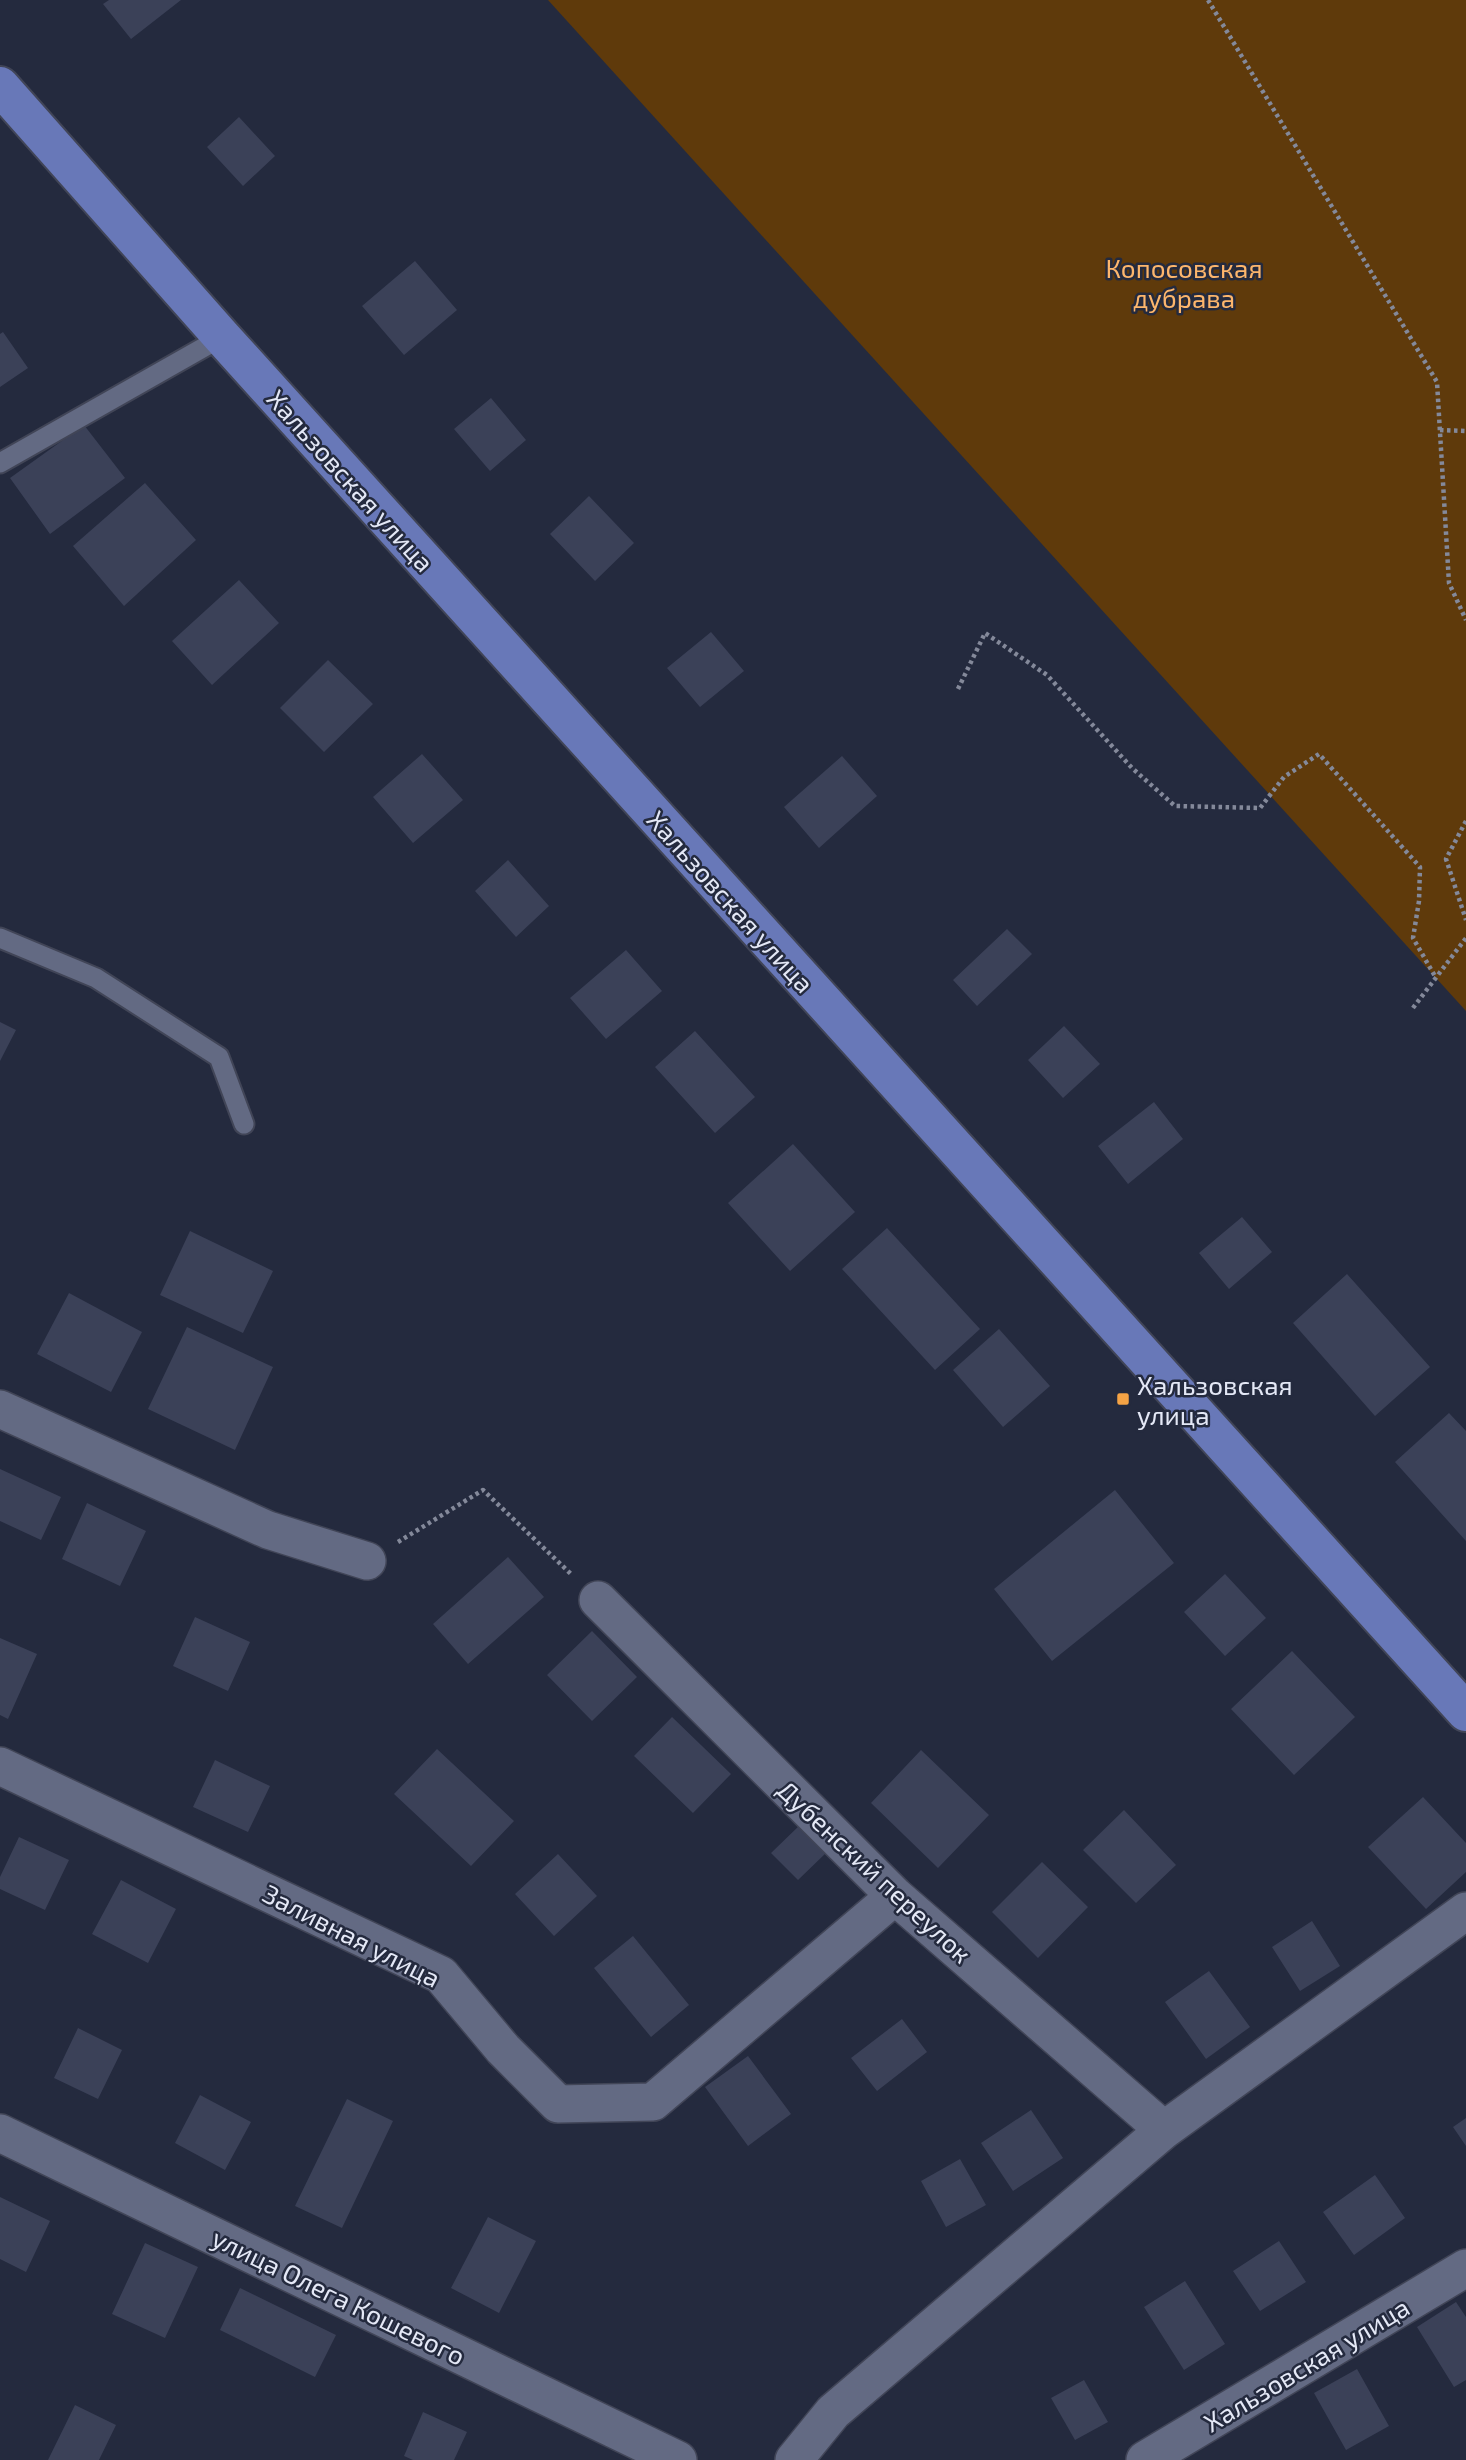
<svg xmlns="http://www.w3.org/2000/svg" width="1466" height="2460" font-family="'Exo 2',sans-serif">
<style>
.green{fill:#5f3a0b}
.building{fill:#3b4158}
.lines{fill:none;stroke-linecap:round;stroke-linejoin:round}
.service-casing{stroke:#414557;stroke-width:23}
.minor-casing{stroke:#414557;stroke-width:40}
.primary-casing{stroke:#414557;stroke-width:42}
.path{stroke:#84899a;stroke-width:4.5;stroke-dasharray:3.5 3.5;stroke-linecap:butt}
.service{stroke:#636a83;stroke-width:19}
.minor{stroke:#636a83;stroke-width:37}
.primary{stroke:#6878b8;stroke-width:38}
.poi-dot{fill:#f5a345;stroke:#242a3e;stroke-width:2.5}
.labels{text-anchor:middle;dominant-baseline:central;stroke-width:5;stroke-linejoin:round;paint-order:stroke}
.park-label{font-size:26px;fill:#fdb66c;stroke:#242a3e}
.street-label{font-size:26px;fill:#e4e8f6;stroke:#242a3e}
.poi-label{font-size:26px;fill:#e4e8f6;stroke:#242a3e;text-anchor:start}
</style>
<rect width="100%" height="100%" fill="#242a3e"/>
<path class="green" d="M548,0H1466V1011Z"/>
<path class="building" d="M109,0H181L131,39L103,4Z
M239,117L275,156L243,186L207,147Z
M415,261L457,310L404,355L362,306Z
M3,332L28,368L0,387V334Z
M491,398L526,440L490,471L454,429Z
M84,425L125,478L50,534L10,478Z
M145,483L196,540L124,606L73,546Z
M589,496L634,543L595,581L550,534Z
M239,580L279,623L212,685L172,641Z
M711,632L744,671L700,707L667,668Z
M328,660L373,704L324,752L280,708Z
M422,754L463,800L413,843L373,797Z
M842,756L877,796L819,848L784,807Z
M508,860L549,906L516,937L475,891Z
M1007,929L1032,954L977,1006L953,980Z
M626,950L662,991L606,1039L570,998Z
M0,1022L16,1030L0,1061Z
M1064,1026L1100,1064L1063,1098L1028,1060Z
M695,1031L755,1097L715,1133L655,1067Z
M1154,1102L1183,1139L1128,1184L1098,1146Z
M793,1144L855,1212L790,1271L728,1203Z
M1242,1217L1272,1252L1229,1289L1199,1253Z
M887,1228L980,1329L935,1370L842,1269Z
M190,1231L273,1271L243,1333L160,1295Z
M1347,1274L1430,1367L1375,1416L1293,1323Z
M69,1293L142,1332L111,1392L37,1354Z
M187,1327L273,1367L235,1450L148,1409Z
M999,1329L1050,1386L1003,1427L953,1370Z
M1449,1413L1466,1431V1541L1395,1462Z
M0,1469L61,1497L41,1540L0,1521Z
M1115,1490L1174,1563L1052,1661L994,1589Z
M87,1503L146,1531L120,1586L62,1559Z
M508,1557L544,1597L468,1664L433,1624Z
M1225,1574L1266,1618L1225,1656L1184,1612Z
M195,1617L250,1642L228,1691L173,1666Z
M592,1631L637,1677L592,1721L547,1675Z
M0,1638L37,1654L8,1719L0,1715Z
M1292,1651L1355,1717L1294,1775L1231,1709Z
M672,1717L731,1774L693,1813L634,1756Z
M437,1749L514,1821L471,1866L394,1794Z
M921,1750L989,1815L938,1868L871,1803Z
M215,1760L270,1786L248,1832L193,1807Z
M1423,1797L1466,1843V1872L1426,1909L1368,1847Z
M1124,1810L1176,1865L1136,1903L1083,1850Z
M801,1824L827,1852L798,1880L771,1853Z
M19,1837L69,1860L45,1910L0,1889V1877Z
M558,1854L597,1896L554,1936L515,1894Z
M1042,1862L1088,1907L1038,1958L992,1912Z
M121,1880L176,1909L148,1963L92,1934Z
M1312,1921L1340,1966L1300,1991L1272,1947Z
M633,1936L689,2005L651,2037L594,1968Z
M1209,1971L1250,2027L1206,2059L1165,2002Z
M902,2019L927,2052L877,2091L851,2058Z
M78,2028L122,2050L98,2099L54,2078Z
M748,2056L791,2114L748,2146L705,2087Z
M200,2095L251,2122L225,2170L175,2143Z
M347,2099L393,2121L342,2228L295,2206Z
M1031,2110L1063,2158L1013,2191L981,2143Z
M1466,2118V2146L1453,2127Z
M960,2159L986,2205L946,2227L921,2181Z
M1375,2175L1405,2218L1354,2255L1323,2212Z
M0,2197L50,2221L26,2272L0,2259Z
M488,2217L536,2241L499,2313L451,2288Z
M1279,2241L1306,2282L1260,2311L1233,2271Z
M145,2243L198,2267L165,2338L112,2314Z
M1185,2281L1225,2344L1184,2370L1144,2307Z
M240,2288L336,2335L315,2377L220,2330Z
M1456,2302L1466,2317V2380L1454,2387L1417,2327Z
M1357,2369L1389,2426L1346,2450L1314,2393Z
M1084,2380L1108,2422L1075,2440L1051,2398Z
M75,2405L116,2425L99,2460H48Z
M423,2412L467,2432L454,2460H413L404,2456Z"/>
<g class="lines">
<defs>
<path id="service" d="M0,463L222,337
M0,938L96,978L219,1057L244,1124"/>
<path id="minor" d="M0,1409L268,1530L367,1561
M598,1600L895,1896L1164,2130
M0,1766L441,1975L503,2049L558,2104L653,2102L895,1896
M0,2133L678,2460
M794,2460L833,2412L1164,2130L1466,1911
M1145,2460L1466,2268"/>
<path id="primary" d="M0,86L222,337L1466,1712"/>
</defs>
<use href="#service" class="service-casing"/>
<use href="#minor" class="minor-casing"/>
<use href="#primary" class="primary-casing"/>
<path class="path" d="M1208,0L1437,382L1449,583L1466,620
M1440,430L1466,431
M958,689L985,633L1047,675L1132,768L1175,806L1260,808L1284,777L1319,754L1420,867L1419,901L1413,938L1436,978
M1466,821L1446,859L1466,920
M1413,1008L1466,938
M398,1542L483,1490L572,1575"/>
<use href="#service" class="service"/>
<use href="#minor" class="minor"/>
<use href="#primary" class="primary"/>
</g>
<rect class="poi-dot" x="1116" y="1392" width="14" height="14" rx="3.5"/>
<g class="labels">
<g class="park-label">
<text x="1184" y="267">Копосовская<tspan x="1184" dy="30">дубрава</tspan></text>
</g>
<g class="street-label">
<text transform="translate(351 480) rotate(48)">Хальзовская улица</text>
<text transform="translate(731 901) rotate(48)">Хальзовская улица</text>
<text transform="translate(875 1871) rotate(43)">Дубенский переулок</text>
<text transform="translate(352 1935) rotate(27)">Заливная улица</text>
<text transform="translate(339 2296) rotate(26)">улица Олега Кошевого</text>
<text transform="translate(1306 2364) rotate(-31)">Хальзовская улица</text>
</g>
<g class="poi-label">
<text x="1137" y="1384">Хальзовская<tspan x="1137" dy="30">улица</tspan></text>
</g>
</g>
</svg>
